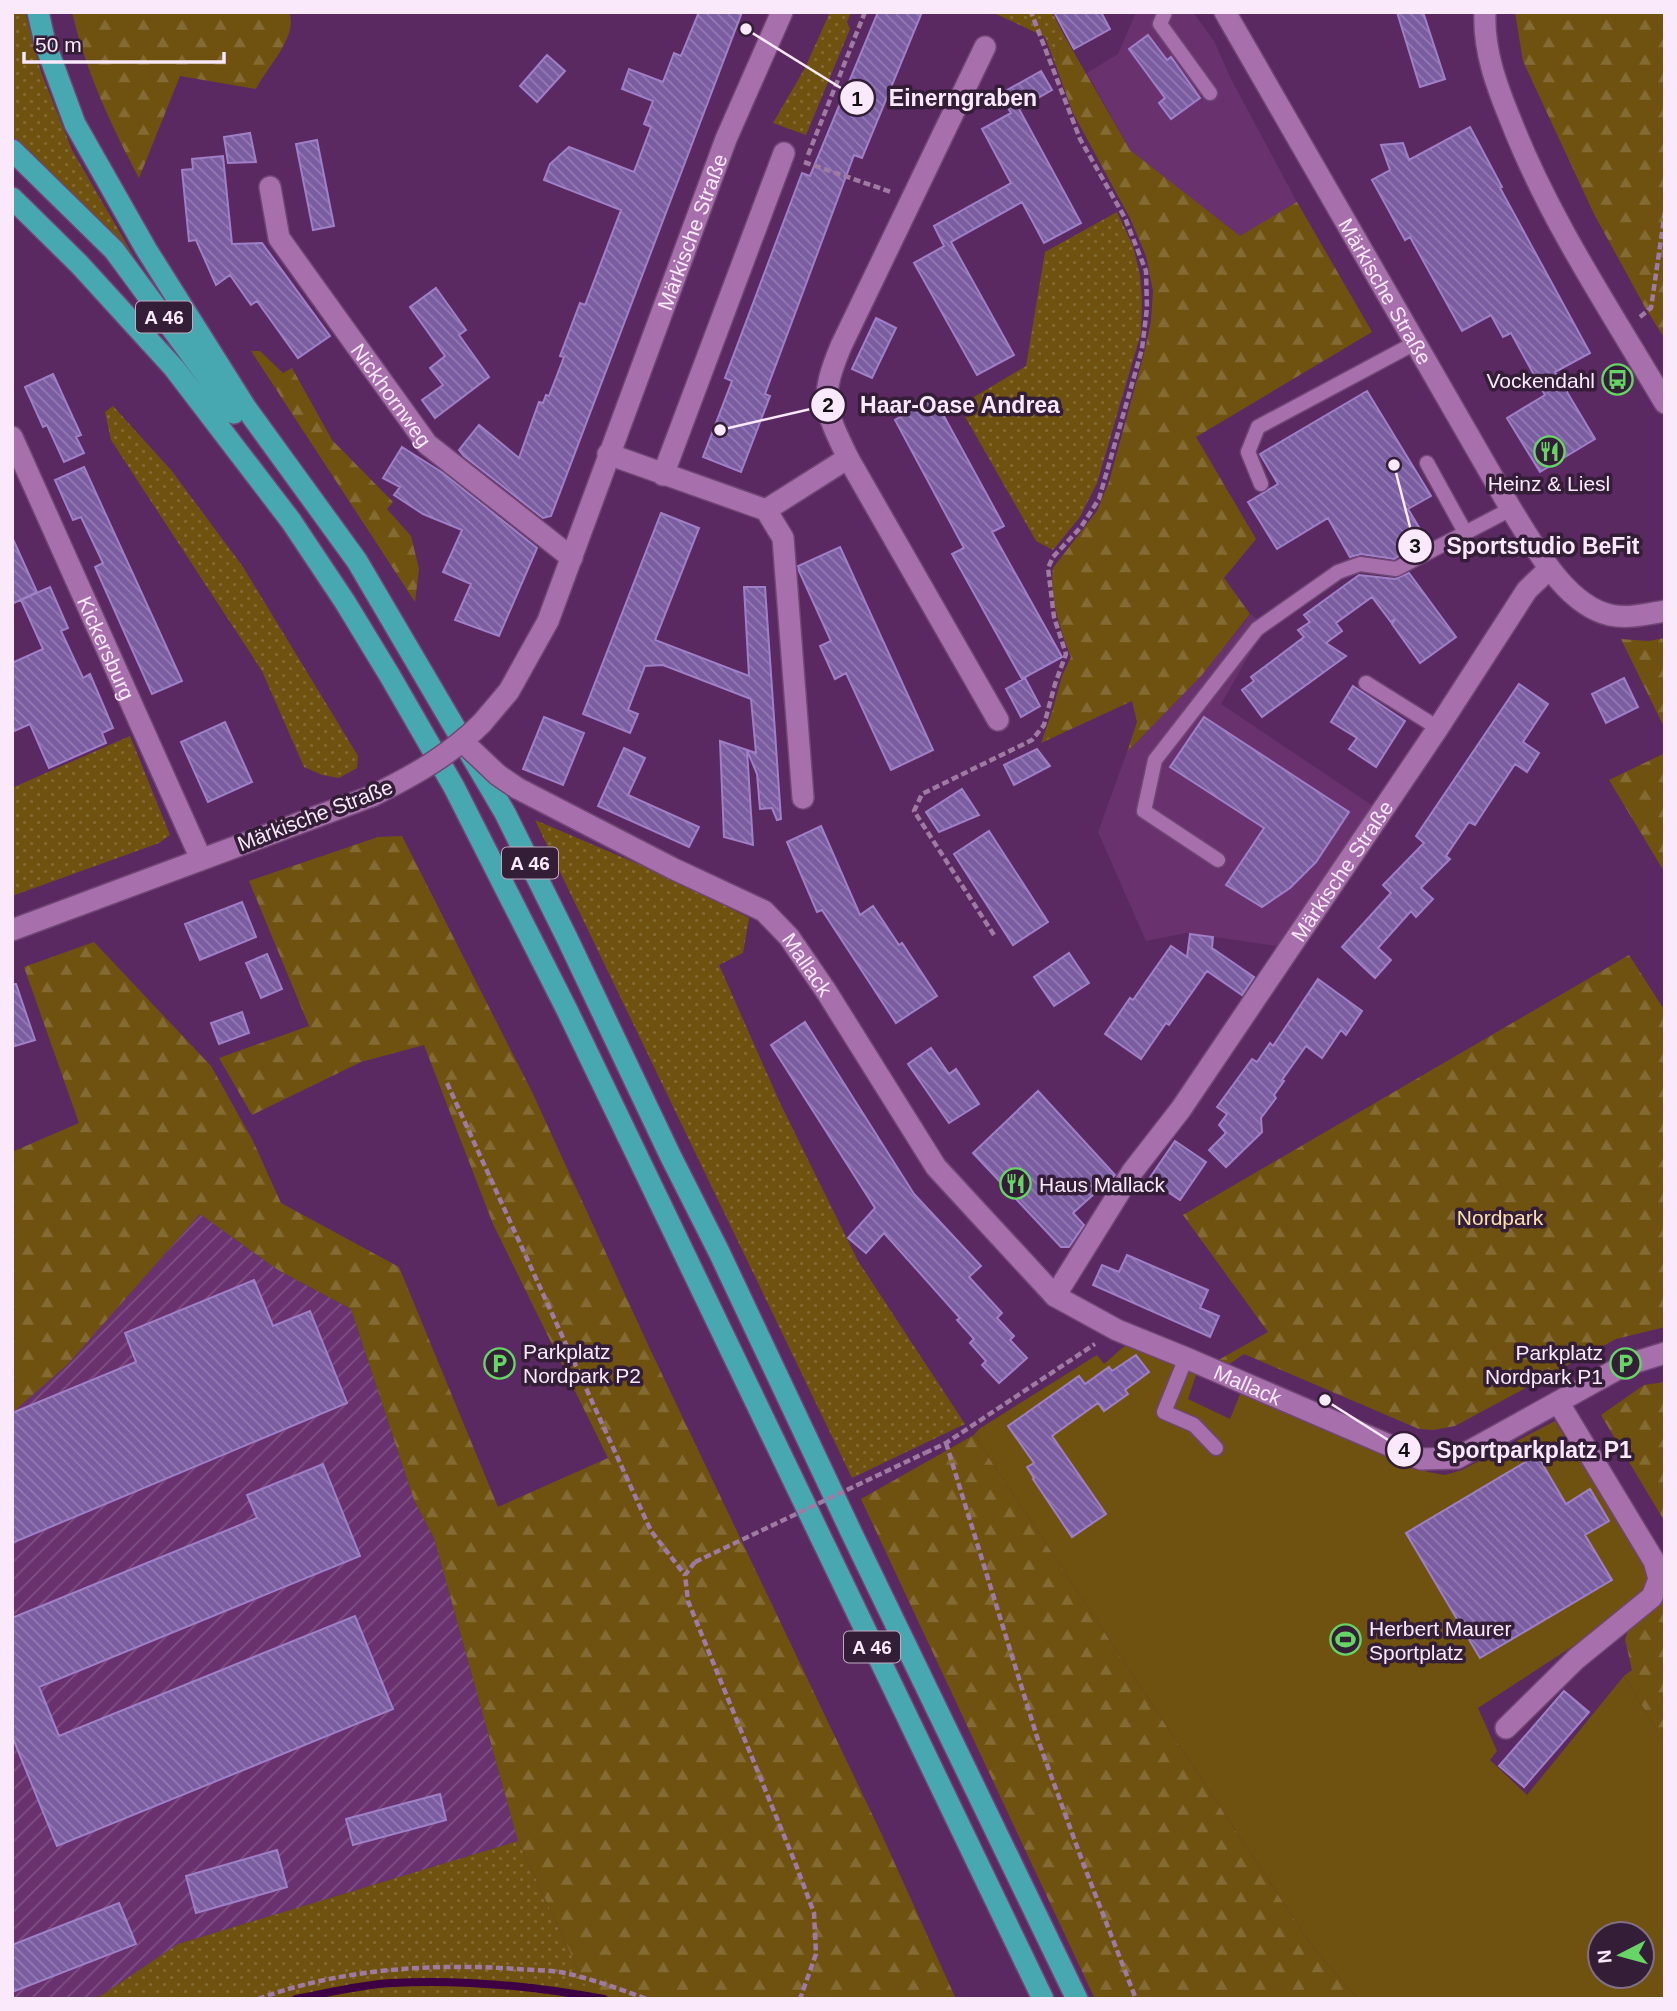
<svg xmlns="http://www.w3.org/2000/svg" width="1677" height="2011" font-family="Helvetica,sans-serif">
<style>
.built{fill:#69326f}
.industrial{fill:url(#industrial-furrows)}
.grass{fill:url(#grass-dots)}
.forest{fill:url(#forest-firs)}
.pitch{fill:#6f5210;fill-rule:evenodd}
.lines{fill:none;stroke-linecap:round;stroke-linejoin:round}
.stream{stroke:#3e0144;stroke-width:8}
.building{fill:url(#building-back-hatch);stroke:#9f80c7;stroke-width:2}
.service-casing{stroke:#704674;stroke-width:17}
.minor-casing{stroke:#704674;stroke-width:24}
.secondary-casing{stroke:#704674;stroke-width:24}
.motorway-casing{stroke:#704674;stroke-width:24}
.path{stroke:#9f7aa3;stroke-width:4.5;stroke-dasharray:7 3.5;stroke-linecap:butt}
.service{stroke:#a770ac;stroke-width:14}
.minor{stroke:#a770ac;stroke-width:21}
.secondary{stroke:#a770ac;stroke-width:21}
.motorway{stroke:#48a8b1;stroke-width:21}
.minor-bridge-casing{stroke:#704674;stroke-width:24;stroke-linecap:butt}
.secondary-bridge-casing{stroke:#704674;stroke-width:24;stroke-linecap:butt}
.path-bridge{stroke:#9f7aa3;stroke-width:4.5;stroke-dasharray:7 3.5;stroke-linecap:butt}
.minor-bridge{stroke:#a770ac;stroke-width:21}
.secondary-bridge{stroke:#a770ac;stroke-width:21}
.labels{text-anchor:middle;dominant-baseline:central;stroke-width:7;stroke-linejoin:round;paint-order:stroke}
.shield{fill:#341e37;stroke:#bfabc0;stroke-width:2}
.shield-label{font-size:19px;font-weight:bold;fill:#fae8fb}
.street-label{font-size:21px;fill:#fae8fb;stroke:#341e37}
.poi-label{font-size:21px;fill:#fae8fb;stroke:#341e37;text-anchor:start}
.park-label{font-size:21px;fill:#fbe0ad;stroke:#341e37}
.leader{fill:none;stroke:#fae8fb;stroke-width:2.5}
.callout-dot{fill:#fae8fb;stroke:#341e37;stroke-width:2.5}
.mark-label{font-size:21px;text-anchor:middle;font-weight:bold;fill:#111}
.callout-label{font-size:23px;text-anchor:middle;font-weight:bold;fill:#fae8fb;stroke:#341e37;stroke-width:7;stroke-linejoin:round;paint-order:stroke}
</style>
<defs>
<pattern id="industrial-furrows" width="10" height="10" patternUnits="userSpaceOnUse" patternTransform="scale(1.75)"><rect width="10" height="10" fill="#69326f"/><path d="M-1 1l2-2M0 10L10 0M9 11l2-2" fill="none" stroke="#7f5084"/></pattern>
<pattern id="grass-dots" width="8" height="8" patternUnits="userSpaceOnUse" patternTransform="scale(1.75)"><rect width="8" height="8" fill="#6f5210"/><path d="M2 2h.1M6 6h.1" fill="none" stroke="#846b34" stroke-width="1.8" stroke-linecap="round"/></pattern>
<pattern id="forest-firs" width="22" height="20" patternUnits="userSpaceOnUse" patternTransform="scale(1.75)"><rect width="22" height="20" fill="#6f5210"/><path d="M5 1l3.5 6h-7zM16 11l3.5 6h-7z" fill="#846b34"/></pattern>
<pattern id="building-back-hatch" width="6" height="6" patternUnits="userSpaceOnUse" patternTransform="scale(1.75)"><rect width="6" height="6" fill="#7a5ca0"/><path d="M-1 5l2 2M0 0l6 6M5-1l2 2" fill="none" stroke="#947bb3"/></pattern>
</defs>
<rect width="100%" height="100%" fill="#5b2961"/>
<path class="built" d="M1136,12H1193L1214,41L1232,81L1297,202L1241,237L1130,150L1087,73L1118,54Z
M1251,614L1265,627L1221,704L1376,808L1285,947L1186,933L1146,941L1098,832L1127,752L1202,675Z"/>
<path class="industrial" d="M200,1214L278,1270L351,1309L414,1500L434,1538L518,1841L178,1944L96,1999H12V1413L68,1364Z"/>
<path class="grass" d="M12,12H25L41,72L72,150L144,274L12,135Z
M830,12H851L847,22L850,29L806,135L773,123L805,68Z
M992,12H1052L1065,37L1059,47L1056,66L1045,37Z
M1117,212L1133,246L1140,275L1142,299L1141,333L1097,483L1080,517L1053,550L1036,541L959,406L1026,366L1045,252Z
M113,406L171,470L243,567L358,756L357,768L339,778L322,775L304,767L262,671L111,440L105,412Z
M130,736L170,835L159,843L12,896V788Z
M535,820L678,881L749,918L743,953L719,965L780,1103L858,1261L965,1424L852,1478Z
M518,1841L592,1999H96L178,1944Z"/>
<path class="forest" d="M72,12H289C299,36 266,68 256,89L180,76L139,178C111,125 86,72 72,12Z
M1515,12H1665V339L1646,309L1594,214L1523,61Z
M1065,37L1130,150L1240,236L1297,202L1372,332L1196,437L1256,539L1224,578L1250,614L1202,675L1127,752L1137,722L1132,701L1041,743L1053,709L1062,676L1071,657C1060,629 1049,598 1053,568L1097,511L1109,482L1145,350L1151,321L1153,291L1146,256L1130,218L1073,113L1056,66L1059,47Z
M251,351H260L283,373L292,368L332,440L393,502L387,509L411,536L419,569L415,602Z
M1665,638V729L1621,639L1648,641Z
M1665,753V873L1609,780Z
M402,836L532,1092L649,1347L881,1833L956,1999H592L518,1841L434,1538L414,1500L351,1309L278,1270L200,1214L68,1364L12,1413V1152L79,1123L24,967L94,942L211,1066L253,1141L281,1203L399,1267L498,1507L608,1458L493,1224L424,1045L361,1062L252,1115L219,1058L309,1026L249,881L378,837Z
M1629,955L1665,1011V1327L1616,1339L1455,1426L1434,1430L1419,1429L1244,1354L1225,1367L1215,1362L1268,1332L1183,1215Z
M1665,1382V1522L1601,1415L1644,1385Z
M974,1435L1314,1949L1358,1999H1095L861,1499Z
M1665,1580V1744L1624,1676L1632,1670L1625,1639L1631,1623Z"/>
<path class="pitch" d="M1128,1343L1197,1372L1188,1399L1230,1419L1241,1392L1428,1472L1445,1475L1462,1470L1555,1421L1648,1571L1650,1588L1636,1605L1478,1708L1497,1751L1490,1760L1527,1795L1624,1676L1665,1744V1999H1358L1314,1949L974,1435L979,1429L1097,1355L1104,1364ZM1600,1934H1642V1976H1600Z"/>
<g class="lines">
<path class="stream" d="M296,1999C327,1993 359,1985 391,1983C463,1979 534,1986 604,1999"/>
</g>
<path class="building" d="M699,12H742L551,516L543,518L464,456L459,450L479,425L519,458L539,402L543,403L546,395L549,396L564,357L560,356L580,303L585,305L621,210L544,180L550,164L569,147L634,172L651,127L644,124L653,101L622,89L629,69L663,82L674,53L681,56Z
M878,12H922L862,158L854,155L765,394L770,396L741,472L703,457L732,381L725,378L802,173L810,176Z
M1054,12H1101L1110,29L1074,49Z
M1397,12H1423L1445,79L1420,87Z
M1148,35L1167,60L1171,57L1200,98L1171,119L1159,103L1165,98L1129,49Z
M547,55L565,71L537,102L520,86Z
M1041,71L1052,90L1019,109L1081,223L1044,243L1022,202L951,242L1014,355L977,375L914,263L944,246L934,226L1011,183L982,129L1011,113L1000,94Z
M1470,127L1502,187L1500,188L1590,353L1555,372L1595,439L1540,472L1507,418L1545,395L1511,333L1503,337L1491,315L1462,331L1410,237L1405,240L1372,180L1390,170L1381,145L1403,143L1409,160Z
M250,133L256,162L228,163L224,137Z
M317,140L334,226L313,230L296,144Z
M223,156L232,244L262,243L330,336L298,358L257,301L251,305L230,275L216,285L196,240L189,241L182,170L193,169L192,159Z
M436,288L466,330L459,335L489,377L435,418L422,400L443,385L430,368L445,356L410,307Z
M876,318L896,328L872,378L852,369Z
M53,374L81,435L76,437L84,453L64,462L47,425L43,427L25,387Z
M1367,391L1431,496L1408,509L1426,539L1394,559L1361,554L1350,557L1328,518L1277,549L1248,502L1278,484L1260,454Z
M934,398L1004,526L992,532L1062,657L1022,679L952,554L964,548L895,420Z
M402,447L443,473L537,548L499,636L455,620L471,584L443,572L462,530L423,514L394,495L400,487L383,478Z
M84,467L182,681L152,694L95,567L103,563L81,517L73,520L55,480Z
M661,513L699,528L655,640L749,676L744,587H765L781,819L777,820L772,808L760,809L757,774L747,750L756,753L751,699L663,665L645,666L628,710L638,714L630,733L583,714Z
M12,537L37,592L12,604Z
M840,547L933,750L891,770L846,673L835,679L820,646L831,641L799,571L798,566Z
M1409,573L1456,637L1420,663L1392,624L1395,619L1391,622L1372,597L1336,623L1342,631L1326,643L1346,656L1262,717L1242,690L1254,681L1251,677L1304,637L1298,630L1310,622L1304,615L1359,575L1395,579Z
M50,587L68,628L61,631L83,678L90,674L113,728L102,733L106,743L49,768L30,724L12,732V663L43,649L21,600Z
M1025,678L1040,706L1021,717L1006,689Z
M1624,678L1638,707L1606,723L1592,694Z
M1519,684L1548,704L1523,742L1539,753L1527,772L1515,764L1475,825L1469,822L1446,856L1450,859L1421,888L1433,899L1416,917L1411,911L1378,948L1391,960L1375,978L1342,947L1391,893L1383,885L1424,843L1416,836Z
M1353,686L1405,721L1376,767L1349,749L1357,738L1331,722Z
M544,717L584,733L563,785L523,769Z
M1204,717L1349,812L1316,862L1290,888L1262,907L1226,885L1264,828L1170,767Z
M225,722L252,782L208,802L181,742Z
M720,741L747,750L753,845L724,837Z
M624,748L645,758L628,795L699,827L689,847L598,806Z
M1037,749L1050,766L1014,785L1004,765Z
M962,789L979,815L939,832L926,812Z
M821,826L860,915L873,906L899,945L902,943L937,996L896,1023L822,910L817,912L787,842Z
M989,831L1048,922L1013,945L954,854Z
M242,902L256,937L200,960L185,924Z
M1190,934L1213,937L1212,948L1254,977L1242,995L1207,971L1169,1025L1166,1023L1141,1059L1105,1034L1130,998L1133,1000L1171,946L1187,957Z
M1069,953L1089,983L1054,1006L1034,977Z
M267,954L282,989L261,998L246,963Z
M1318,979L1362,1011L1346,1035L1341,1030L1322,1058L1306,1046L1282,1080L1284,1081L1274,1095L1276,1098L1261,1118L1262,1132L1226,1167L1209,1150L1226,1133L1219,1125L1227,1114L1217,1107L1252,1059L1257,1062L1270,1043L1273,1046Z
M12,984H16L35,1040L12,1047Z
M242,1012L249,1033L219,1044L211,1023Z
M805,1022L914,1194L981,1266L969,1277L1002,1313L997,1318L1014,1336L1010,1340L1027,1358L999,1383L982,1365L986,1361L970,1343L974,1339L957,1320L960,1318L884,1233L866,1253L848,1238L875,1208L771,1045Z
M931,1048L949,1074L956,1069L979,1104L949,1123L908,1064Z
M1038,1091L1115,1175L1073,1213L1084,1225L1069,1247H1061L973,1153Z
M1175,1141L1206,1162L1180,1200L1149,1179Z
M1127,1255L1208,1290L1200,1308L1219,1316L1210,1337L1093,1285L1102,1265L1119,1272Z
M254,1280L273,1326L310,1311L347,1403L12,1543V1413L136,1362L125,1333Z
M1136,1355L1149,1372L1125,1390L1128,1394L1104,1411L1098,1403L1052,1436L1106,1514L1072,1537L1033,1479L1034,1478L1027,1467L1034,1463L1008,1426L1079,1376L1085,1384L1109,1367L1112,1371Z
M1537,1455L1566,1504L1590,1489L1609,1521L1585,1535L1612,1580L1480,1658L1406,1533Z
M323,1464L360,1556L39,1687L59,1736L355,1616L393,1709L57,1846L12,1736V1618L257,1518L247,1495Z
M1564,1691L1589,1712L1524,1787L1499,1766Z
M440,1794L446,1820L353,1845L346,1819Z
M277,1850L287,1887L196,1913L186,1876Z
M119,1903L136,1944L12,1992V1945Z"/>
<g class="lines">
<defs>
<path id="service" d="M1165,12L1160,24L1210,93
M1427,463L1465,532
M1261,484L1248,452L1258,427L1415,343
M1366,683L1438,728
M1218,860L1144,811L1155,760L1257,629L1338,572L1360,564L1396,569L1511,509
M1186,1358L1164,1412L1194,1425L1216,1448"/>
<g id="minor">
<path id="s1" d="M270,187L279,238L427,444L572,558"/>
<path id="s2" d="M12,437L201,859"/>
<path d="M608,454L766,510L783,538L803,798"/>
<path d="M848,458L998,720"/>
<path d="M663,475L784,153"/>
<path d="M766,510L848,458C824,408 819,399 841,346L985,47"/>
<path id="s3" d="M517,788L672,868L764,911L789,937L826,991L936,1167L1055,1296L1117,1330L1186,1358L1421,1459L1457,1458L1623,1366L1665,1353"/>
<path id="s4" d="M1055,1296L1132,1172L1181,1109L1438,728L1527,590L1549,569"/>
<path d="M1506,1728L1576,1659L1652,1597L1659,1579L1654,1561L1558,1402"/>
</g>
<g id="secondary">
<path id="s5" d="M1225,12L1511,509C1534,545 1565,605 1610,615C1628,619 1647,614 1665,611"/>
<path d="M1485,12C1483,50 1497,87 1511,121C1550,221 1611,311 1665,403"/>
<path id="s6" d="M482,723L509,691L548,621L726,139L782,12"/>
<path d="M12,930L372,796"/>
</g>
<path id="motorway" d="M38,12L45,43L75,124L146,249L246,408L357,561L505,813L567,938L670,1155L719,1252L853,1536L1077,1999
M12,150L114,250L234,413
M12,198L79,264L174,368L291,521L345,602L390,676L454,787L567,1010L1043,1999"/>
</defs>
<use href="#service" class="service-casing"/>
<use href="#minor" class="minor-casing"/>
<use href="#secondary" class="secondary-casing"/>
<use href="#motorway" class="motorway-casing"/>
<path class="path" d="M808,155L865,12
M804,162L891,192
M1640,317L1651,308L1665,212
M994,935L914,811L922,794L1032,740L1044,725L1055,684L1066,654L1054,617L1048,568L1053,557L1081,527L1099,499L1142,349L1147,308L1146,271L1125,218L1080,139L1031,12
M447,1083L651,1531L685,1575
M946,1443L1038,1740L1083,1863L1136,1999
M925,1453L946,1443L1095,1344
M695,1562L685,1575L688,1601L796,1865L814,1913L816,1954L800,1999
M258,1999C339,1969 432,1963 517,1969C531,1970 546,1970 560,1972C590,1978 619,1989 647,1999"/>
<use href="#service" class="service"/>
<use href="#minor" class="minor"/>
<use href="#secondary" class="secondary"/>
<use href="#motorway" class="motorway"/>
<defs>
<path id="minor-bridge" d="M463,742L498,775L517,788"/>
<path id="secondary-bridge" d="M372,796C413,776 450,755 482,723"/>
</defs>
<use href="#minor-bridge" class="minor-bridge-casing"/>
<use href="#secondary-bridge" class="secondary-bridge-casing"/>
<path class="path-bridge" d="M695,1562L925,1453"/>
<use href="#minor-bridge" class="minor-bridge"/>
<use href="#secondary-bridge" class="secondary-bridge"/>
</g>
<defs>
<symbol id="bus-ring" viewBox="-11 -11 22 22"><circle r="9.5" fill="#341e37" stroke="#67d466" stroke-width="1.5"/><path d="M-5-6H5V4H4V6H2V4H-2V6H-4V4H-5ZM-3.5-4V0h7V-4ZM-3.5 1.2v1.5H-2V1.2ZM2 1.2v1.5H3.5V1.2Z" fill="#67d466"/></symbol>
<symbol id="restaurant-ring" viewBox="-11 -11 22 22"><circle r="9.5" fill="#341e37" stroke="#67d466" stroke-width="1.5"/><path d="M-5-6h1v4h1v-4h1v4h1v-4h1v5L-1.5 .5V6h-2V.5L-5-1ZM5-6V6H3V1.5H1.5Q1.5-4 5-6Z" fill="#67d466"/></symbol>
<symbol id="parking-ring" viewBox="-11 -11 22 22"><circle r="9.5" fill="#341e37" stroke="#67d466" stroke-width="1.5"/><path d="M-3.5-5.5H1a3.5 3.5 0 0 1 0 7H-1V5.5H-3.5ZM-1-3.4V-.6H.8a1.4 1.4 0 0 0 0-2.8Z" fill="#67d466"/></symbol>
<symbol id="stadium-ring" viewBox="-11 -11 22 22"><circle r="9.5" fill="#341e37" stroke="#67d466" stroke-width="1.5"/><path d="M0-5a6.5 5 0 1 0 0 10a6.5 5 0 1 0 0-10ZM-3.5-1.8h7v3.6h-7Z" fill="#67d466"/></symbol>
</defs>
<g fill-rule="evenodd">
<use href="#bus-ring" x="1600" y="362" width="35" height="35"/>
<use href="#restaurant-ring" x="1532" y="434" width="35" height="35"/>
<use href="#restaurant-ring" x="998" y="1166" width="35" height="35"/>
<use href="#parking-ring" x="482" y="1346" width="35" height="35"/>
<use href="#parking-ring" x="1608" y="1346" width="35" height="35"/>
<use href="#stadium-ring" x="1328" y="1622" width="35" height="35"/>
</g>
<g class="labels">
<g class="shield">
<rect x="136" y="301.5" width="56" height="31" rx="5"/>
<rect x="502" y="847.5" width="56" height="31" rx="5"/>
<rect x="844" y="1631.5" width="56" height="31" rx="5"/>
</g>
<g class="shield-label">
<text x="164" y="317">A 46</text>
<text x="530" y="863">A 46</text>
<text x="872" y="1647">A 46</text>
</g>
<g class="street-label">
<text stroke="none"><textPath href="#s6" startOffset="537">Märkische Straße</textPath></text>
<text stroke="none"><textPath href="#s5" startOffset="322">Märkische Straße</textPath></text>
<text stroke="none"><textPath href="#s1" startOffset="245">Nickhornweg</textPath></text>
<text stroke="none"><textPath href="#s2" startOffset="231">Kickersburg</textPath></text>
<text transform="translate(315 815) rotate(-21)">Märkische Straße</text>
<text stroke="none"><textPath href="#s4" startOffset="513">Märkische Straße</textPath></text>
<text stroke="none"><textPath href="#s3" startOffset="345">Mallack</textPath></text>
<text stroke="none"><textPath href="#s3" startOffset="973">Mallack</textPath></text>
</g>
<g class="poi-label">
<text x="1595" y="380" text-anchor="end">Vockendahl</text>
<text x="1549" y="483" text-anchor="middle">Heinz &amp; Liesl</text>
<text x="1039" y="1184">Haus Mallack</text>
<text x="523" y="1351">Parkplatz<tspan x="523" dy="24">Nordpark P2</tspan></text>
<text x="1603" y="1352" text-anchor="end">Parkplatz<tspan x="1603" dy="24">Nordpark P1</tspan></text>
<text x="1369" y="1628">Herbert Maurer<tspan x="1369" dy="24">Sportplatz</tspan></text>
</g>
<g class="park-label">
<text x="1500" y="1217">Nordpark</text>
</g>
</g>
<path class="leader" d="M746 29L857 98M720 430L828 405M1394 465L1415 546M1325 1400L1404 1450"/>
<g class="callout-dot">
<circle cx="746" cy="29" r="7"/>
<circle cx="720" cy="430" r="7"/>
<circle cx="1394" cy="465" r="7"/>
<circle cx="1325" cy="1400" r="7"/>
<circle cx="857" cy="98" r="18"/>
<circle cx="828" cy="405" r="18"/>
<circle cx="1415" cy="546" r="18"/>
<circle cx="1404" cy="1450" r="18"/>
</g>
<g class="mark-label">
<text x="857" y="106">1</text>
<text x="828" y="412">2</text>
<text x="1415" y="553">3</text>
<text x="1404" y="1457">4</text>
</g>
<g class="callout-label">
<text x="963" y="106">Einerngraben</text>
<text x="960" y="413">Haar-Oase Andrea</text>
<text x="1543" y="554">Sportstudio BeFit</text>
<text x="1534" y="1458">Sportparkplatz P1</text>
</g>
<rect width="1677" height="2011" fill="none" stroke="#fae8fb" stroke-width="28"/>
<g transform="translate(1621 1955) rotate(264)"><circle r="33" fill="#341e37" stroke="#836f85" stroke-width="2"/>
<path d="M0-5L12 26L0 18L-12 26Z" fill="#67d466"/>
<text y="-10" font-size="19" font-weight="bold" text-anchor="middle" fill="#fae8fb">N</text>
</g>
<path d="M24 52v10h200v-10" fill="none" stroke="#fae8fb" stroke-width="3.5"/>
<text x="35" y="52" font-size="21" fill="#fae8fb" stroke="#341e37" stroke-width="5" paint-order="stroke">50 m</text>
</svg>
